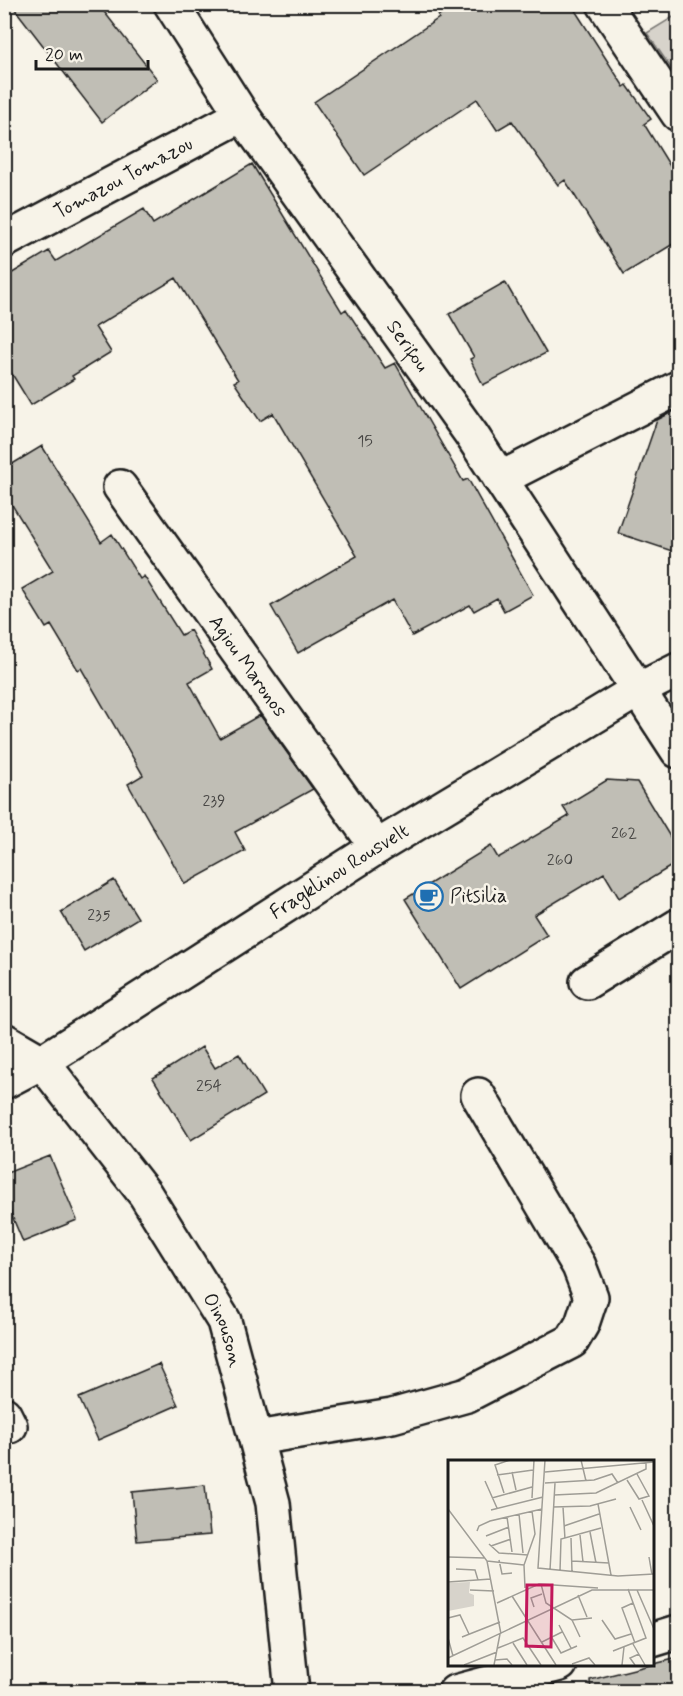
<svg xmlns="http://www.w3.org/2000/svg" width="683" height="1696" font-family="Mynerve,sans-serif">
<style>
.green{fill:#d7d3cb;stroke:#7a7874;stroke-width:1.5}
.building{fill:#c0beb5;stroke:#1c1c1c;stroke-width:1.5}
.lines{fill:none;stroke-linecap:round;stroke-linejoin:round}
.minor-casing{stroke:#1c1c1c;stroke-width:38}
.major-casing{stroke:#1c1c1c;stroke-width:38}
.minor{stroke:#f7f3e8;stroke-width:33}
.major{stroke:#f7f3e8;stroke-width:33}
.labels{text-anchor:middle;dominant-baseline:central;stroke-width:5;stroke-linejoin:round;paint-order:stroke}
.number-label{font-size:16px;fill:#454442}
.street-label{font-size:20px;fill:#1c1c1c;stroke:#f7f3e8}
.poi-label{font-size:20px;fill:#1c1c1c;stroke:#f7f3e8;text-anchor:start}
.inset-road{fill:none;stroke:#9f9d96;stroke-width:1.5}
.view{fill:#c2185b;fill-opacity:0.15;stroke:#c2185b;stroke-width:3}
.inset-edge{fill:none;stroke:#1c1c1c;stroke-width:3}
</style>
<rect width="100%" height="100%" fill="#f7f3e8"/>
<filter id="ink" filterUnits="userSpaceOnUse"><feTurbulence type="fractalNoise" baseFrequency=".0167" numOctaves="2"/><feDisplacementMap in="SourceGraphic" scale="12" xChannelSelector="R" yChannelSelector="G"/><feConvolveMatrix kernelMatrix="1 2 1 2 8 2 1 2 1" color-interpolation-filters="sRGB"/></filter>
<g filter="url(#ink)">
<path class="green" d="M678,14V78L647,33Z"/>
<path class="building" d="M11,4H98L157,79L102,122Z
M455,4H571L624,87L627,85L651,119L644,124L678,179V241L624,274L565,180L558,185L512,121L497,130L477,99L364,175L314,102L439,18L438,16Z
M252,164L342,312L346,309L385,368L395,363L463,481L468,479L533,595L504,611L497,598L474,611L470,605L412,636L392,600L298,653L271,606L357,556L273,413L260,421L234,382L238,380L176,278L95,327L111,352L72,376L74,379L31,405L4,361V278L49,251L56,261L144,209L153,224Z
M505,282L546,353L483,385L470,359L474,357L449,314Z
M678,409V553L618,533L657,420Z
M42,446L101,542L112,534L140,579L144,576L181,635L190,630L212,669L189,682L220,738L260,715L313,789L235,832L245,851L185,884L128,784L143,775L81,668L78,670L51,625L46,628L22,589L53,571L4,492V469Z
M607,780L637,782L678,850V862L619,898L604,873L534,915L547,935L461,989L405,899L491,846L498,858L569,816L563,807Z
M114,880L138,918L84,951L61,912Z
M202,1047L215,1068L239,1054L264,1095L191,1140L153,1078Z
M50,1156L77,1220L23,1242L4,1197V1174Z
M159,1364L178,1405L98,1440L79,1398Z
M205,1485L210,1535L137,1541L132,1492Z
M678,1658V1692H591L590,1680Z"/>
<g class="lines">
<defs>
<g id="minor">
<path id="s1" d="M171,4L242,115L471,434L678,751"/>
<path d="M604,4L678,114"/>
<path id="s2" d="M4,241L242,115"/>
<path d="M500,479L678,388"/>
<path id="s3" d="M120,487L377,847"/>
<path d="M587,982L678,926"/>
<path id="s4" d="M4,1040L42,1062L145,1194L224,1321L273,1503L292,1692"/>
<path d="M4,1414L10,1426"/>
<path d="M256,1438L392,1416L467,1395L572,1341L582,1324L591,1297L579,1266L478,1095"/>
<path d="M652,1640L678,1632"/>
<path d="M455,1692L560,1664"/>
</g>
<g id="major">
<path id="s5" d="M4,1082L42,1062L377,847L638,690L678,670"/>
</g>
</defs>
<use href="#minor" class="minor-casing"/>
<use href="#major" class="major-casing"/>
<use href="#minor" class="minor"/>
<use href="#major" class="major"/>
</g>
</g>
<defs>
<symbol id="cafe-ring" viewBox="-11 -11 22 22"><circle r="9.5" fill="#f7f3e8" stroke="#1f6fb2" stroke-width="1.5"/><path d="M-5.5-4.5H6V0H3Q3 3.5 0 3.5H-2.5Q-5.5 3.5-5.5 0ZM3-3.2v2h1.7v-2ZM-6 4.5H4V6H-6Z" fill="#1f6fb2"/></symbol>
</defs>
<g fill-rule="evenodd">
<use href="#cafe-ring" x="412" y="880" width="33" height="33"/>
</g>
<g class="labels">
<g class="number-label">
<text x="365" y="441">15</text>
<text x="214" y="801">239</text>
<text x="624" y="833">262</text>
<text x="560" y="860">260</text>
<text x="99" y="915">235</text>
<text x="209" y="1086">254</text>
</g>
<g class="street-label">
<text stroke="none"><textPath href="#s2" startOffset="135">Tomazou Tomazou</textPath></text>
<text stroke="none"><textPath href="#s1" startOffset="416">Serifou</textPath></text>
<text stroke="none"><textPath href="#s3" startOffset="220">Agiou Maronos</textPath></text>
<text stroke="none"><textPath href="#s5" startOffset="396">Fragklinou Rousvelt</textPath></text>
<text stroke="none"><textPath href="#s4" startOffset="369">Oinouson</textPath></text>
</g>
<g class="poi-label">
<text x="450" y="896">Pitsilia</text>
</g>
</g>
<g transform="translate(448 1460)">
<rect width="206" height="206" fill="#f7f3e8"/>
<path d="M22,122L21,133L26,135V146L0,151V123Z" fill="#d7d3cb"/>
<path class="inset-road" d="M97,0L90,108L170,116L206,114M133,0L138,21M64,12L68,30M97,12L206,2M49,15L85,10M179,20L191,39L201,36L189,14M37,21L49,48M97,23L146,20L164,14L170,23M56,33L47,5L62,0M106,35L148,33L198,9V3M44,38L84,27M84,38L86,0M194,40L206,66M150,44L163,115M105,47L142,46L168,39M115,47L117,79M182,47L193,70M0,49L39,101L53,174M43,50L95,37M71,54L75,93M59,57L64,92M116,66L151,54M29,71L31,66L42,61L94,49M142,72L148,103M132,75L135,102M38,76L61,67M123,78L124,112M41,84L51,93L80,95M43,86L63,79M0,97L37,98M201,97L204,115M51,100L54,114L64,113M39,101L76,105M124,101L161,103M8,109L27,110L30,120M102,110L107,23M112,111L113,79L153,68M0,122L43,119M93,124L98,143L124,160L132,177M77,128L76,105L87,74L84,51M22,130L46,131M189,130L206,169M130,135L139,157M64,136L108,205M49,143L91,124L150,128M185,143L174,148L187,183M86,147L83,138L94,134M0,158L12,155L21,174M124,160L144,158M154,160L167,179L183,174M111,165L123,188M14,177L52,162M0,178L5,196M104,178L113,193L129,186M94,182L114,172M65,183L79,205M185,184L197,205M50,188L75,178L93,205M165,191L198,178L180,129M0,198L144,130H206M47,200L59,199L64,205M124,204L141,198L147,205M16,205L49,192M46,205L52,174M174,205L176,187M187,205L182,198L191,194"/>
<path class="view" d="M79,125H104L103,187L78,186Z"/>
<rect width="206" height="206" class="inset-edge"/>
</g>
<rect width="683" height="1696" fill="none" stroke="#f7f3e8" stroke-width="24"/>
<rect x="12" y="12" width="659" height="1672" fill="none" stroke="#1c1c1c" stroke-width="2" filter="url(#ink)"/>
<path d="M36 60v9h112v-9" fill="none" stroke="#1c1c1c" stroke-width="3"/>
<text x="45" y="60" font-size="18" fill="#1c1c1c" stroke="#f7f3e8" stroke-width="4.5" paint-order="stroke">20 m</text>
</svg>
